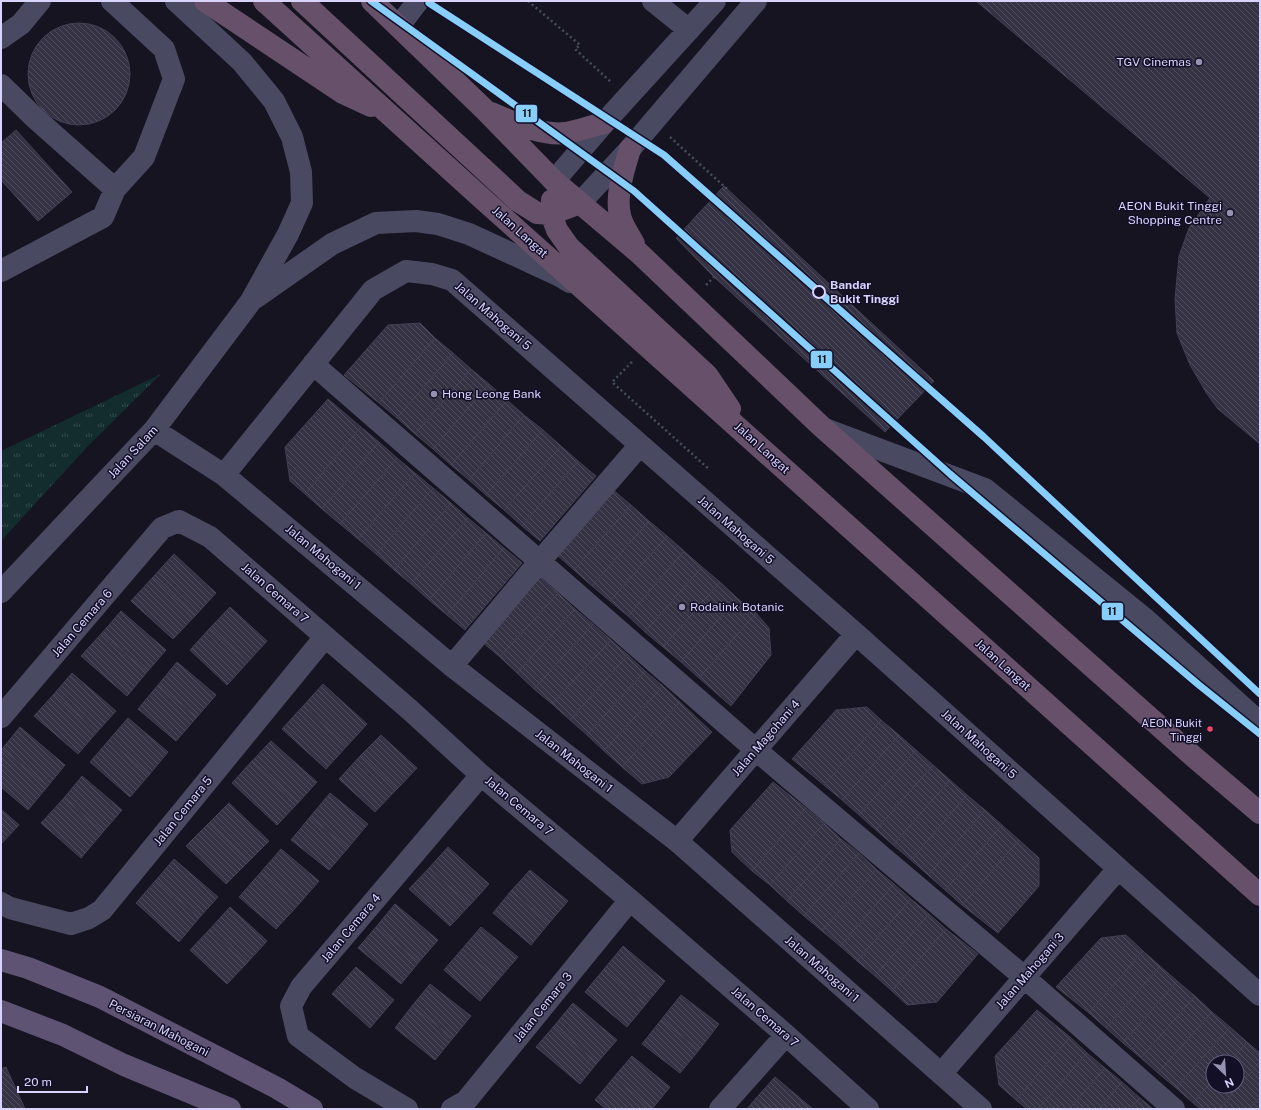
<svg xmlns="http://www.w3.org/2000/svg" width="1261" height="1110" font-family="'Public Sans',sans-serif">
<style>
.grass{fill:url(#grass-tufts)}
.building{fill:url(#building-back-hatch);stroke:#433f54}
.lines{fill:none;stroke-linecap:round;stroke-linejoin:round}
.path{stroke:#44505f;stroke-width:2.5;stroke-dasharray:2 3;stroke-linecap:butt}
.minor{stroke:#4a4962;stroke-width:22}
.major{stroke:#5e5373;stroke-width:22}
.highway{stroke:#67516a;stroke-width:22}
.rail-1-casing{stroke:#130f26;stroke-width:10}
.rail-1{stroke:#87cefa;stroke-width:7}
.poi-dot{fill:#9591b1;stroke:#130f26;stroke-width:1.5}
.stop-dot{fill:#130f26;stroke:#d9d4ff;stroke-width:2}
.bus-dot{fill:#f34667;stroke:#130f26;stroke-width:1.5}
.labels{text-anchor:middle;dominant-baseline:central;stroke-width:3;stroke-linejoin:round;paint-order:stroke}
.bus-label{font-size:11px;fill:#d9d4ff;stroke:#130f26;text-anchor:end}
.poi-label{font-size:12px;fill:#d9d4ff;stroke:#130f26;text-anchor:end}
.street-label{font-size:12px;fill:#d9d4ff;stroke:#130f26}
.stop-label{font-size:12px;font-weight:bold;fill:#d9d4ff;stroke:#130f26;text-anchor:start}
.line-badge{stroke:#130f26;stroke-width:1.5}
.pale-badge-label{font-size:11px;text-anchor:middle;font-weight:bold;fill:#111}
</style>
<defs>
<pattern id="grass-tufts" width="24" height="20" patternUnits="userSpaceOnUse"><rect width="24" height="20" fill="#132c2d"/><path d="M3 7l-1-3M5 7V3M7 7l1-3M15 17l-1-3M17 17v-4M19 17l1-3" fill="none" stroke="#354a4c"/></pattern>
<pattern id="building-back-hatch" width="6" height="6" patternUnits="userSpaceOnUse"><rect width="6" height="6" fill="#343243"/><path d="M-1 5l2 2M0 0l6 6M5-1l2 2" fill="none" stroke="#514f5f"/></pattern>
</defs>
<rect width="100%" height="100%" fill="#161421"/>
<path class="grass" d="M161,374L87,447L1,541V451Z"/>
<path class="building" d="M976,1H1260V444L1218,409L1207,394L1190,365L1177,333L1175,299L1179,256L1189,228L1210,198Z
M28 74a51 51 0 1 1 102 0a51 51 0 1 1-102 0Z
M16,130L72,192L38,221L1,180V143Z
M724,186L934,381L885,432L714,277L676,238Z
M420,323L435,338L379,403L344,375L388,325Z
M435,338L453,353L397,418L379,403Z
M453,353L471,369L415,434L397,418Z
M471,369L489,384L433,449L415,434Z
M489,384L507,400L451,465L433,449Z
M328,399L361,427L305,494L290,481L285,447Z
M507,400L524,415L469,480L451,465Z
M524,415L543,430L486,495L469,480Z
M361,427L379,442L322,509L305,494Z
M543,430L561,446L504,510L486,495Z
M379,442L397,458L340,524L322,509Z
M561,446L578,461L522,526L504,510Z
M397,458L415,473L358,539L340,524Z
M578,461L596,476L540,541L522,526Z
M415,473L433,488L376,554L358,539Z
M433,488L451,503L394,570L376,554Z
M613,490L631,505L574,570L557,555Z
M451,503L468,518L411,584L394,570Z
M631,505L649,521L592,586L574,570Z
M468,518L486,533L429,600L411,584Z
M649,521L667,536L610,601L592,586Z
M486,533L504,548L447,615L429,600Z
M667,536L684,551L628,616L610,601Z
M504,548L522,563L465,630L447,615Z
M684,551L702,567L645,632L628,616Z
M174,554L216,593L195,616L153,577Z
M702,567L720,582L663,647L645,632Z
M153,577L195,616L173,639L131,601Z
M540,577L558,593L500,657L482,642Z
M720,582L737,598L681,662L663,647Z
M558,593L575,609L517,673L500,657Z
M737,598L756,613L699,678L681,662Z
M230,607L267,641L248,662L210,628Z
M575,609L593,624L534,689L517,673Z
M121,611L166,650L147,672L102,633Z
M756,613L769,628L771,655L731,706L699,678Z
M593,624L611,640L552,704L534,689Z
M210,628L248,662L227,685L190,650Z
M102,633L147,672L127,696L81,656Z
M611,640L628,655L570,720L552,704Z
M628,655L645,671L587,735L570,720Z
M177,662L216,695L197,717L158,685Z
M645,671L663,686L604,751L587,735Z
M72,673L116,711L97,732L54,694Z
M323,684L367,724L347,746L303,706Z
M158,685L197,717L176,741L138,709Z
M663,686L680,702L622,767L604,751Z
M54,694L97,732L78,754L34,716Z
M680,702L712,732L669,777L642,784L622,767Z
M303,706L347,746L326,769L282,729Z
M867,707L881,720L824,785L792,759L836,710Z
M128,718L168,752L149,775L109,740Z
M881,720L899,735L842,800L824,785Z
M20,727L65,765L48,786L2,749Z
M381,735L417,768L397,789L361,755Z
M899,735L916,750L859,815L842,800Z
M109,740L149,775L130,797L90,762Z
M271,741L317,782L298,803L252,761Z
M2,749L48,786L28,810L1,787V750Z
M916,750L933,765L876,830L859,815Z
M361,755L397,789L375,812L339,779Z
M252,761L298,803L277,825L232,783Z
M933,765L950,780L893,845L876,830Z
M82,776L122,810L103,832L64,798Z
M950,780L967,795L911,860L893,845Z
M773,782L806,808L752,871L732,852L730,830Z
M330,793L368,824L348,848L310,817Z
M967,795L985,810L928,875L911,860Z
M64,798L103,832L81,858L41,823Z
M229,803L269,841L248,862L209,823Z
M806,808L824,823L770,885L752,871Z
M1,809L19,825L1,844Z
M985,810L1002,825L945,890L928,875Z
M310,817L348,848L329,870L291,840Z
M209,823L248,862L226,884L186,846Z
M824,823L841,839L787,901L770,885Z
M1002,825L1019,840L962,905L945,890Z
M841,839L859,853L804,916L787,901Z
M1019,840L1039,858V886L998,933L962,905Z
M448,847L489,884L470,905L429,868Z
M281,849L319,881L299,904L261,872Z
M859,853L876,869L822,931L804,916Z
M174,859L218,897L199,918L156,880Z
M429,868L470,905L450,926L409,889Z
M876,869L894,884L840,946L822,931Z
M530,870L568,901L549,923L511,891Z
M261,872L299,904L276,929L239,897Z
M156,880L199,918L179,942L136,903Z
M894,884L911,899L857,961L840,946Z
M511,891L549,923L531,945L493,913Z
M911,899L929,914L875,976L857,961Z
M395,904L438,940L419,962L376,927Z
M230,907L267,941L246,964L209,930Z
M929,914L946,929L892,991L875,976Z
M376,927L419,962L401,984L358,948Z
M481,927L518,957L498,980L462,949Z
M946,929L978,954L937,1002L907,1005L892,991Z
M209,930L246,964L227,984L190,950Z
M1126,935L1143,951L1089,1013L1056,987L1101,938Z
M623,946L665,981L646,1004L604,969Z
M462,949L498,980L480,1001L444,970Z
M1143,951L1160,966L1106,1028L1089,1013Z
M1160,966L1177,981L1123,1043L1106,1028Z
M356,967L394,1000L370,1028L332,994Z
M604,969L646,1004L627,1027L585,992Z
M1177,981L1195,996L1141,1058L1123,1043Z
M430,984L471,1016L453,1038L412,1006Z
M681,995L719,1024L699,1050L661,1020Z
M1195,996L1212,1012L1158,1073L1141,1058Z
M573,1003L617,1040L597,1063L554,1026Z
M412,1006L453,1038L435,1060L395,1028Z
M1037,1010L1070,1037L1016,1100L999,1085L995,1056Z
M1212,1012L1230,1027L1176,1088L1158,1073Z
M661,1020L699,1050L680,1073L642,1044Z
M554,1026L597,1063L580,1084L536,1047Z
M1230,1027L1247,1042L1229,1062H1213V1080L1193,1103L1176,1088Z
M1070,1037L1087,1053L1038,1109H1027L1016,1100Z
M1247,1042L1260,1053V1062L1219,1109H1200L1193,1103L1213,1080V1086H1237V1062H1229Z
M1087,1053L1105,1068L1069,1109H1038Z
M632,1056L670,1087L652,1109L614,1077Z
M1260,1062V1097L1249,1109H1219Z
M6,1067L25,1109H1V1069Z
M1105,1068L1122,1082L1099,1109H1069Z
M614,1077L652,1109H606L595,1100Z
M775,1077L813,1109H769L756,1098Z
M1122,1082L1140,1098L1130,1109H1099Z
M1260,1097V1109H1249Z
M756,1098L769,1109H747Z
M1140,1098L1153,1109H1130Z"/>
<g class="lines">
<path class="path" d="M528,1L580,45L575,49L611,82
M670,137L727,189
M706,285L714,277
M632,362L612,382L710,470"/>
<path class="minor" d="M653,1L689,30
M399,26L418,1
M1,38L21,24L40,1
M1,85L35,118L115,189L144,157L174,79L164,49L112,1
M554,181L604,123L715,1
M580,203L630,149L756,1
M1,271L103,217L115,189
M255,298L332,244L376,223L416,221L438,224L469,234L560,276L570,282
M313,364L756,750L1024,977L1174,1109
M825,429L985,489L1144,618L1260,723
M154,430L224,475L452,666L677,841L981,1109
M224,475L373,290L406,271L432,274L452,280L856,634L1260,995
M1,592L154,430L251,301L288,234L302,203L301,172L292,137L274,101L242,62L176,1
M452,666L540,561L640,445
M1,717L162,528L179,521L210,537L410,710L481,775L630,900L786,1035L868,1109
M677,841L856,634
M1,903L10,908L71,924L89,918L102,910L325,637
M941,1074L1118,869
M407,1109L355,1078L298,1036L291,1006L301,987L481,775
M452,1109L466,1101L630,900
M720,1109L786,1035"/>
<path class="major" d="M1,960L28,968L100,997L277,1088L312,1109
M1,1011L63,1035L124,1065L230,1109"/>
<path class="highway" d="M205,1L343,93L371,106
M264,1L476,193L1260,895
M302,1L518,201L537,213L551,214L580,203
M372,1L485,110L554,181L639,253L822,427L1194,757L1260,813
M491,113C514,122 540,136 565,133C578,131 591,126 604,123
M630,149C624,169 614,198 621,219C624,228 630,236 634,244
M552,200L551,214L557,230L569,247L707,375L730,409"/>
<defs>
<path id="rail-1" d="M371,1L634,191L950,474L1199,685L1260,734
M429,3L664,155L984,437L1260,694"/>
</defs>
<use href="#rail-1" class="rail-1-casing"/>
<use href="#rail-1" class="rail-1"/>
</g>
<g class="poi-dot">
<circle cx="1199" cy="62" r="4"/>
<circle cx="1230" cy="213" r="4"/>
<circle cx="434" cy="394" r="4"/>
<circle cx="682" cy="607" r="4"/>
</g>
<circle class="stop-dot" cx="819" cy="292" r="6"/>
<circle class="bus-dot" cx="1210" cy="729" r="3.5"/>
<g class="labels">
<g class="bus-label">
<text x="1202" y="723">AEON Bukit<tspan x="1202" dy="14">Tinggi</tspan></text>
</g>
<g class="poi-label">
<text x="1191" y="62">TGV Cinemas</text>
<text x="1222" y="206">AEON Bukit Tinggi<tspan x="1222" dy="14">Shopping Centre</tspan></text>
<text x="442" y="394" text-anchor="start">Hong Leong Bank</text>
<text x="690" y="607" text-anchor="start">Rodalink Botanic</text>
</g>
<g class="street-label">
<text transform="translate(520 232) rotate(42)">Jalan Langat</text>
<text transform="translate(493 316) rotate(41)">Jalan Mahogani 5</text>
<text transform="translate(762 448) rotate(42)">Jalan Langat</text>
<text transform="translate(133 452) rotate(-47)">Jalan Salam</text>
<text transform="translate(736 530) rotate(41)">Jalan Mahogani 5</text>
<text transform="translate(323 557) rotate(40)">Jalan Mahogani 1</text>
<text transform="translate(275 593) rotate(41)">Jalan Cemara 7</text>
<text transform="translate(82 623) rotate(-49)">Jalan Cemara 6</text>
<text transform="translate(1003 665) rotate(42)">Jalan Langat</text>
<text transform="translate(766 738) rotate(-49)">Jalan Magohani 4</text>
<text transform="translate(979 744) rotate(42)">Jalan Mahogani 5</text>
<text transform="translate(574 761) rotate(38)">Jalan Mahogani 1</text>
<text transform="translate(519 806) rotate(40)">Jalan Cemara 7</text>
<text transform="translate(183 811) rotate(-51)">Jalan Cemara 5</text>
<text transform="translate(351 928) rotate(-50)">Jalan Cemara 4</text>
<text transform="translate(822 969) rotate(41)">Jalan Mahogani 1</text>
<text transform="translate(1030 971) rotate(-49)">Jalan Mahogani 3</text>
<text transform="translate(543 1007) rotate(-51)">Jalan Cemara 3</text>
<text transform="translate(765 1017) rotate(41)">Jalan Cemara 7</text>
<text transform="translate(159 1028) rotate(27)">Persiaran Mahogani</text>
</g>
<g class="stop-label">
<text x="830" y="285">Bandar<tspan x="830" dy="14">Bukit Tinggi</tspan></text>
</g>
</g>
<g class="line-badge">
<rect x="515" y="104" width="23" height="19" rx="4" fill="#87cefa"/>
<rect x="810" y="350" width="23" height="19" rx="4" fill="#87cefa"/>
<rect x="1101" y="602" width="23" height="19" rx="4" fill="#87cefa"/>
</g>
<g class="pale-badge-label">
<text x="527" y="117">11</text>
<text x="822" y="363">11</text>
<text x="1112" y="615">11</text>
</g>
<rect width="1261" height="1110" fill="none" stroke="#d9d4ff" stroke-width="4"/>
<g transform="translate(1225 1074) rotate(155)"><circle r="19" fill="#130f26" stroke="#625e7d"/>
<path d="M0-3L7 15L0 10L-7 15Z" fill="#9591b1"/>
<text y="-6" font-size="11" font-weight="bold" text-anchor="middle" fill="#d9d4ff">N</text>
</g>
<path d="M18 1086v6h69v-6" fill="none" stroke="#d9d4ff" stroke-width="2"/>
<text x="24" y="1086" font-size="12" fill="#d9d4ff" stroke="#130f26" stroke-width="3" paint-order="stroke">20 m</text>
</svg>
